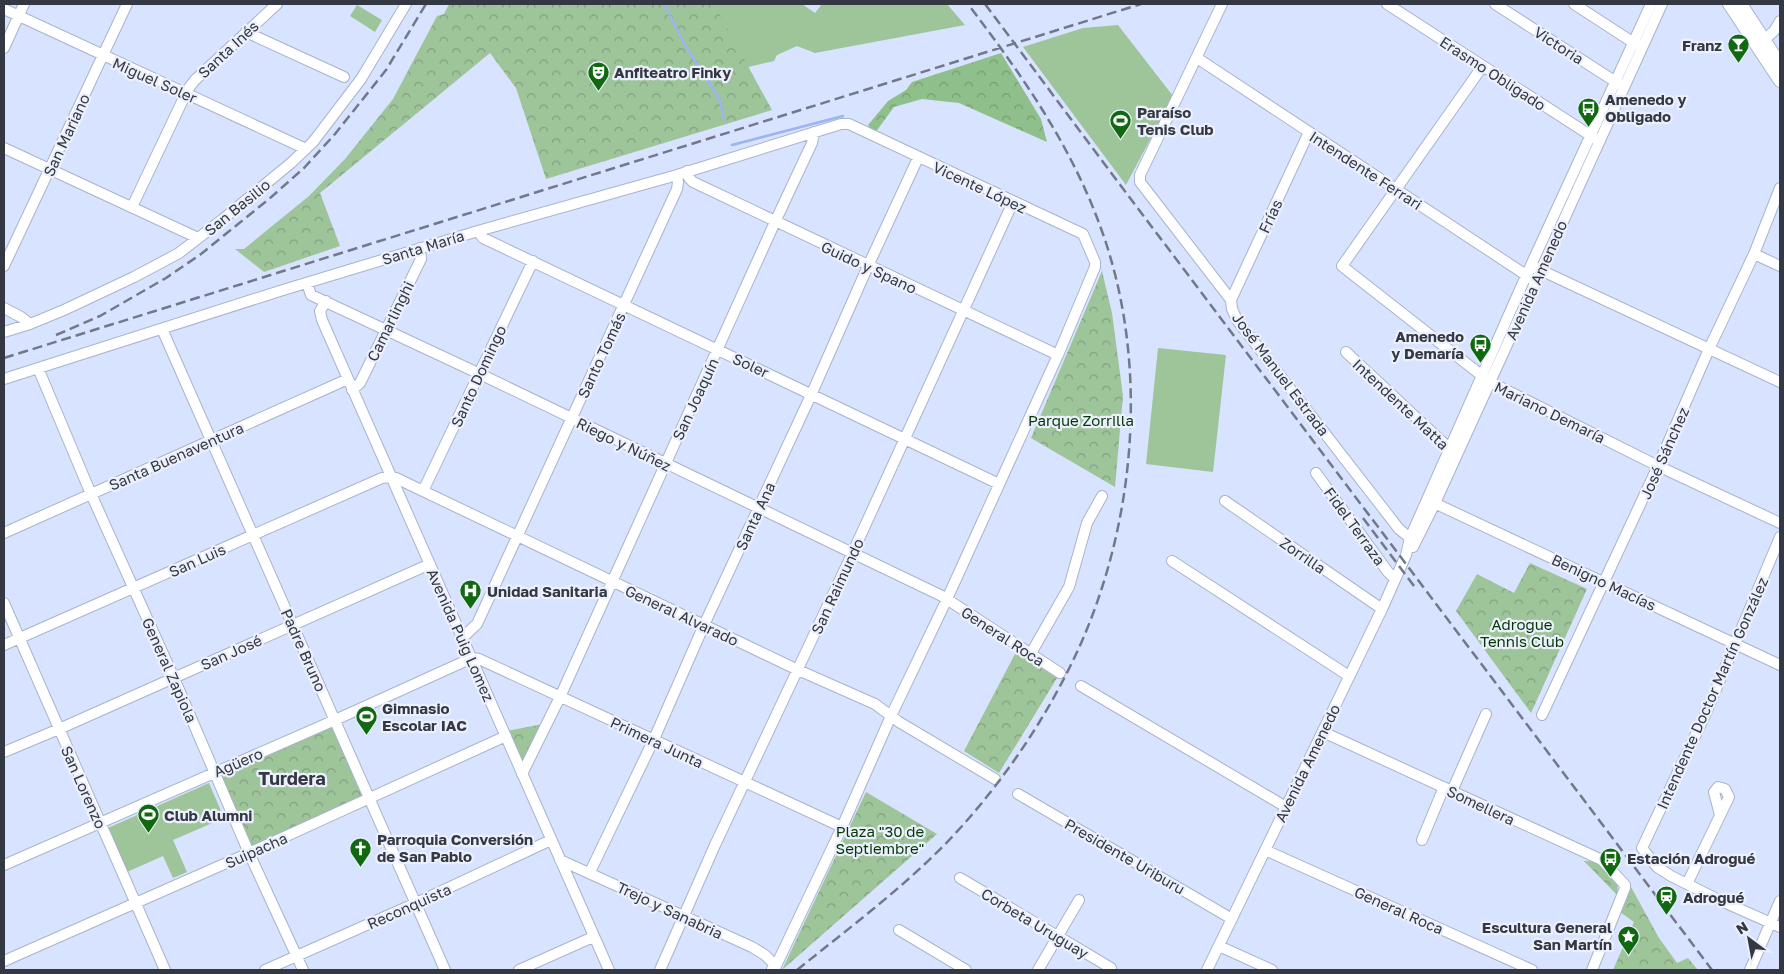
<svg xmlns="http://www.w3.org/2000/svg" width="1784" height="974" font-family="'Golos Text',sans-serif">
<style>
.grass{fill:#9ec49a}
.forest{fill:url(#forest-crowns)}
.park{fill:url(#park-crowns)}
.lines{fill:none;stroke-linecap:round;stroke-linejoin:round}
.stream{stroke:#9eb4f0;stroke-width:2.5}
.minor-casing{stroke:#a8b3cd;stroke-width:12}
.major-casing{stroke:#a8b3cd;stroke-width:14}
.minor{stroke:#fff;stroke-width:10}
.major{stroke:#fff;stroke-width:12}
.rail{stroke:#717889;stroke-width:2.5;stroke-dasharray:10 5;stroke-linecap:butt}
.labels{text-anchor:middle;dominant-baseline:central;stroke-width:4.5;stroke-linejoin:round;paint-order:stroke}
.street-label{font-size:15px;fill:#343843;stroke:#ecf0fc}
.poi-label{font-size:15px;font-weight:bold;fill:#343843;stroke:#ecf0fc;text-anchor:start}
.park-label{font-size:15px;fill:#033804;stroke:#ecf0fc}
.quarter-label{font-size:18px;font-weight:bold;fill:#343843;stroke:#ecf0fc}
</style>
<defs>
<pattern id="forest-crowns" width="20" height="18" patternUnits="userSpaceOnUse" patternTransform="scale(1.25)"><rect width="20" height="18" fill="#8fc08b"/><path d="M2 6a3 3 0 1 1 6 0M12 15a3 3 0 1 1 6 0" fill="none" stroke="#769d73"/></pattern>
<pattern id="park-crowns" width="20" height="18" patternUnits="userSpaceOnUse" patternTransform="scale(1.25)"><rect width="20" height="18" fill="#9ec49a"/><path d="M2 6a3 3 0 1 1 6 0M12 15a3 3 0 1 1 6 0" fill="none" stroke="#82a07f"/></pattern>
</defs>
<rect width="100%" height="100%" fill="#d8e3ff"/>
<path class="grass" d="M704,4H802L815,13L822,4H947L965,25L815,53L797,46L777,55L774,61L740,69Z
M357,5L382,20L375,32L350,16Z
M1118,25L1173,96L1126,185L1023,47L1083,28Z
M1158,348L1226,355L1213,472L1146,464Z
M209,783L224,818L173,840L187,872L173,878L163,856L127,872L108,828Z"/>
<path class="forest" d="M1001,53L1041,119L1047,142L959,103L922,99L894,107L875,133L868,125L888,101L906,90L912,82Z"/>
<path class="park" d="M449,4H714L772,110L546,179L516,88L490,53L320,193L340,246L264,272L235,249H244L309,196L345,159L393,99L437,16L444,14Z
M1102,271L1112,313L1123,396L1115,487L1031,438Z
M1530,563L1587,589L1531,713L1456,611L1477,574L1514,593Z
M1016,652L1057,678L999,773L964,751Z
M335,720L370,799L249,853L215,772Z
M543,724L521,765L507,731Z
M866,792L937,834L782,970Z
M1584,861C1602,860 1607,872 1618,884L1617,895Z
M1631,887L1659,938L1677,963L1688,958L1698,970H1613L1634,922L1620,912Z"/>
<g class="lines">
<path class="stream" d="M664,4L686,47L719,98L724,119
M732,145L843,116"/>
<defs>
<path id="minor" d="M1222,4L1140,175V182L1231,300L1232,309L1237,320L1399,529L1410,538
M1387,4L1596,139
M1495,4L1619,84
M1574,4L1637,45
M4,9L306,149
M246,32L344,77
M1764,40L1774,31L1780,21
M4,48L24,4
M1197,58L1532,279
M1482,67L1342,266L1490,382L1658,466L1780,523
M4,148L198,238
M687,171L689,178L693,182L1058,355
M132,207L188,89L195,80L277,4
M478,231L483,238L999,484
M1754,254L1780,266
M4,266L127,4
M1534,267L1780,382
M307,283L311,295L480,374L942,596L1060,673
M1231,300L1309,132
M326,301L320,311L322,320L609,970
M4,308L21,317L30,324
M162,329L445,970
M4,332L30,324L64,310L134,277L179,253L223,219L291,163L313,142L361,79L406,4
M1346,352L1454,453
M38,368L91,494L174,678L249,853L303,970
M4,379L283,290L478,231L677,175L841,124H849L1083,234L1095,262V267L1058,355L947,599L891,716L842,827L774,970
M352,390L360,383L421,259L420,248
M1316,473L1388,572L1395,579
M423,491L533,261
M1225,501L1382,609
M1430,501L1780,665
M4,533L348,379
M1780,537L1706,713L1642,848L1657,867L1671,876L1719,900L1780,927
M1413,547L1435,503L1662,4
M1172,561L1349,676
M4,603L165,970
M462,638L477,624L677,189L678,182L677,175
M4,645L382,478L390,477L396,478L423,491L798,670L875,704L899,722L995,779
M1030,655L1069,587L1087,523L1102,496
M1081,686L1286,807
M1542,715L1658,466L1709,349L1754,254L1780,188
M1323,732L1602,860L1625,885V888L1592,970
M4,752L59,729L430,564
M522,774L560,697L775,222L812,143L814,132
M1452,791L1486,714
M1018,794L1232,919
M1422,840L1444,787
M1265,850L1532,970
M560,860L752,947L765,955L776,966L772,969
M4,865L335,720L472,658L479,659L842,827
M590,872L654,739L704,625L812,393L868,266L918,158
M960,878L1111,968
M1687,884L1729,797L1725,789L1718,787L1714,792L1720,815
M899,930L966,970
M1219,946L1272,970
M4,961L249,853L506,736
M265,970L416,903L551,840
M519,970L593,937
M660,970L715,845L853,552L1013,202
M1038,970L1079,900
M1207,970L1382,609L1406,555L1410,538L1526,276L1651,4
M1750,970L1780,901"/>
<path id="major" d="M1729,4L1780,81
M1741,4L1780,64"/>
</defs>
<use href="#minor" class="minor-casing"/>
<use href="#major" class="major-casing"/>
<use href="#minor" class="minor"/>
<use href="#major" class="major"/>
<path class="rail" d="M985,4L1115,178L1712,970
M56,335L100,316L166,278L201,254L269,199L304,168L335,134L386,70L426,4
M4,358L1141,4
M1363,518L1417,590
M797,970C854,924 914,880 963,825C1011,771 1053,707 1082,641C1136,516 1148,366 1104,237C1074,149 1024,78 968,4"/>
</g>
<defs>
<symbol id="bar-pin" viewBox="-11 -11 22 30"><path d="M0 17L-7.5 6A9.5 9.5 0 1 1 7.5 6Z" fill="#106910" stroke="#ecf0fc"/><path d="M-6-5H6L.8 .8V4.5H3.5V6h-7V4.5H-.8V.8Z" fill="#fff"/></symbol>
<symbol id="theatre-pin" viewBox="-11 -11 22 30"><path d="M0 17L-7.5 6A9.5 9.5 0 1 1 7.5 6Z" fill="#106910" stroke="#ecf0fc"/><path d="M-5-5.5Q0-4 5-5.5V0Q5 5 0 6Q-5 5-5 0ZM-3.3-2.5H-1v1.5H-3.3ZM1-2.5H3.3v1.5H1ZM-2.8 1Q0 5.5 2.8 1Z" fill="#fff"/></symbol>
<symbol id="bus-pin" viewBox="-11 -11 22 30"><path d="M0 17L-7.5 6A9.5 9.5 0 1 1 7.5 6Z" fill="#106910" stroke="#ecf0fc"/><path d="M-5-6H5V4H4V6H2V4H-2V6H-4V4H-5ZM-3.5-4V0h7V-4ZM-3.5 1.2v1.5H-2V1.2ZM2 1.2v1.5H3.5V1.2Z" fill="#fff"/></symbol>
<symbol id="stadium-pin" viewBox="-11 -11 22 30"><path d="M0 17L-7.5 6A9.5 9.5 0 1 1 7.5 6Z" fill="#106910" stroke="#ecf0fc"/><path d="M0-5a6.5 5 0 1 0 0 10a6.5 5 0 1 0 0-10ZM-3.5-1.8h7v3.6h-7Z" fill="#fff"/></symbol>
<symbol id="hospital-pin" viewBox="-11 -11 22 30"><path d="M0 17L-7.5 6A9.5 9.5 0 1 1 7.5 6Z" fill="#106910" stroke="#ecf0fc"/><path d="M-5-5h3v3.5h4V-5h3V5h-3V1.5h-4V5h-3Z" fill="#fff"/></symbol>
<symbol id="church-pin" viewBox="-11 -11 22 30"><path d="M0 17L-7.5 6A9.5 9.5 0 1 1 7.5 6Z" fill="#106910" stroke="#ecf0fc"/><path d="M-1.2-6h2.4v3.5h3.3v2.4h-3.3V6h-2.4V-.1h-3.3v-2.4h3.3Z" fill="#fff"/></symbol>
<symbol id="station-pin" viewBox="-11 -11 22 30"><path d="M0 17L-7.5 6A9.5 9.5 0 1 1 7.5 6Z" fill="#106910" stroke="#ecf0fc"/><path d="M-3-6H3Q5-6 5-4V2Q5 4 3 4L4.5 6H3L1.5 4h-3L-3 6H-4.5L-3 4Q-5 4-5 2V-4Q-5-6-3-6ZM-3.5-4v3h7v-3ZM-3.5 1v1.5H-2V1ZM2 1v1.5H3.5V1Z" fill="#fff"/></symbol>
<symbol id="sight-pin" viewBox="-11 -11 22 30"><path d="M0 17L-7.5 6A9.5 9.5 0 1 1 7.5 6Z" fill="#106910" stroke="#ecf0fc"/><path d="M0-6L1.8-2.2L6-1.7L2.9 1.2L3.7 5.4L0 3.3L-3.7 5.4L-2.9 1.2L-6-1.7L-1.8-2.2Z" fill="#fff"/></symbol>
</defs>
<g fill-rule="evenodd">
<use href="#bar-pin" x="1726" y="32" width="25" height="34"/>
<use href="#theatre-pin" x="586" y="60" width="25" height="34"/>
<use href="#bus-pin" x="1576" y="96" width="25" height="34"/>
<use href="#stadium-pin" x="1108" y="108" width="25" height="34"/>
<use href="#bus-pin" x="1468" y="332" width="25" height="34"/>
<use href="#hospital-pin" x="458" y="578" width="25" height="34"/>
<use href="#stadium-pin" x="354" y="704" width="25" height="34"/>
<use href="#stadium-pin" x="136" y="802" width="25" height="34"/>
<use href="#church-pin" x="348" y="836" width="25" height="34"/>
<use href="#bus-pin" x="1598" y="846" width="25" height="34"/>
<use href="#station-pin" x="1654" y="884" width="25" height="34"/>
<use href="#sight-pin" x="1616" y="924" width="25" height="34"/>
</g>
<g class="labels">
<g class="street-label">
<text transform="translate(1559 45) rotate(33)">Victoria</text>
<text transform="translate(228 49) rotate(-43)">Santa Inés</text>
<text transform="translate(1493 73) rotate(33)">Erasmo Obligado</text>
<text transform="translate(155 80) rotate(24)">Miguel Soler</text>
<text transform="translate(66 135) rotate(-65)">San Mariano</text>
<text transform="translate(1366 170) rotate(33)">Intendente Ferrari</text>
<text transform="translate(980 187) rotate(25)">Vicente López</text>
<text transform="translate(237 207) rotate(-39)">San Basilio</text>
<text transform="translate(1270 216) rotate(-65)">Frías</text>
<text transform="translate(423 247) rotate(-17)">Santa María</text>
<text transform="translate(869 267) rotate(25)">Guido y Spano</text>
<text transform="translate(1536 280) rotate(-66)">Avenida Amenedo</text>
<text transform="translate(390 321) rotate(-64)">Camarlinghi</text>
<text transform="translate(601 355) rotate(-65)">Santo Tomás</text>
<text transform="translate(751 365) rotate(25)">Soler</text>
<text transform="translate(1281 374) rotate(53)">José Manuel Estrada</text>
<text transform="translate(478 376) rotate(-65)">Santo Domingo</text>
<text transform="translate(695 399) rotate(-65)">San Joaquín</text>
<text transform="translate(1401 404) rotate(43)">Intendente Matta</text>
<text transform="translate(1550 412) rotate(26)">Mariano Demaría</text>
<text transform="translate(624 444) rotate(26)">Riego y Núñez</text>
<text transform="translate(1664 453) rotate(-66)">José Sánchez</text>
<text transform="translate(176 456) rotate(-24)">Santa Buenaventura</text>
<text transform="translate(755 516) rotate(-65)">Santa Ana</text>
<text transform="translate(1355 526) rotate(54)">Fidel Terraza</text>
<text transform="translate(1303 555) rotate(35)">Zorrilla</text>
<text transform="translate(197 560) rotate(-24)">San Luis</text>
<text transform="translate(1604 582) rotate(25)">Benigno Macías</text>
<text transform="translate(837 586) rotate(-65)">San Raimundo</text>
<text transform="translate(682 615) rotate(25)">General Alvarado</text>
<text transform="translate(461 635) rotate(66)">Avenida Puig Lomez</text>
<text transform="translate(1003 636) rotate(33)">General Roca</text>
<text transform="translate(304 650) rotate(66)">Padre Bruno</text>
<text transform="translate(231 652) rotate(-24)">San José</text>
<text transform="translate(170 670) rotate(66)">General Zapiola</text>
<text transform="translate(1712 693) rotate(-66)">Intendente Doctor Martín González</text>
<text transform="translate(657 742) rotate(25)">Primera Junta</text>
<text transform="translate(238 762) rotate(-23)">Agüero</text>
<text transform="translate(1307 763) rotate(-64)">Avenida Amenedo</text>
<text transform="translate(84 787) rotate(66)">San Lorenzo</text>
<text transform="translate(1481 805) rotate(25)">Somellera</text>
<text transform="translate(256 850) rotate(-24)">Suipacha</text>
<text transform="translate(1125 856) rotate(30)">Presidente Uriburu</text>
<text transform="translate(409 906) rotate(-24)">Reconquista</text>
<text transform="translate(670 910) rotate(25)">Trejo y Sanabria</text>
<text transform="translate(1399 910) rotate(24)">General Roca</text>
<text transform="translate(1035 923) rotate(31)">Corbeta Uruguay</text>
</g>
<g class="poi-label">
<text x="1722" y="45" text-anchor="end">Franz</text>
<text x="614" y="72">Anfiteatro Finky</text>
<text x="1605" y="99">Amenedo y<tspan x="1605" dy="17">Obligado</tspan></text>
<text x="1137" y="112">Paraíso<tspan x="1137" dy="17">Tenis Club</tspan></text>
<text x="1464" y="336" text-anchor="end">Amenedo<tspan x="1464" dy="17">y Demaría</tspan></text>
<text x="487" y="591">Unidad Sanitaria</text>
<text x="382" y="708">Gimnasio<tspan x="382" dy="17">Escolar IAC</tspan></text>
<text x="164" y="815">Club Alumni</text>
<text x="377" y="839">Parroquia Conversión<tspan x="377" dy="17">de San Pablo</tspan></text>
<text x="1627" y="858">Estación Adrogué</text>
<text x="1683" y="897">Adrogué</text>
<text x="1612" y="927" text-anchor="end">Escultura General<tspan x="1612" dy="17">San Martín</tspan></text>
</g>
<g class="park-label">
<text x="1081" y="420">Parque Zorrilla</text>
<text x="1522" y="624">Adrogue<tspan x="1522" dy="17">Tennis Club</tspan></text>
<text x="880" y="831">Plaza "30 de<tspan x="880" dy="17">Septiembre"</tspan></text>
</g>
<g class="quarter-label">
<text x="292" y="778">Turdera</text>
</g>
</g>
<rect width="1784" height="974" fill="none" stroke="#343843" stroke-width="10"/>
<g transform="translate(1749 939) rotate(328)" stroke="#ecf0fc" stroke-width="4" paint-order="stroke">
<path d="M0-4L9 19L0 12L-9 19Z" fill="#343843"/>
<text y="-8" font-size="14" font-weight="bold" text-anchor="middle" fill="#343843">N</text>
</g>
</svg>
